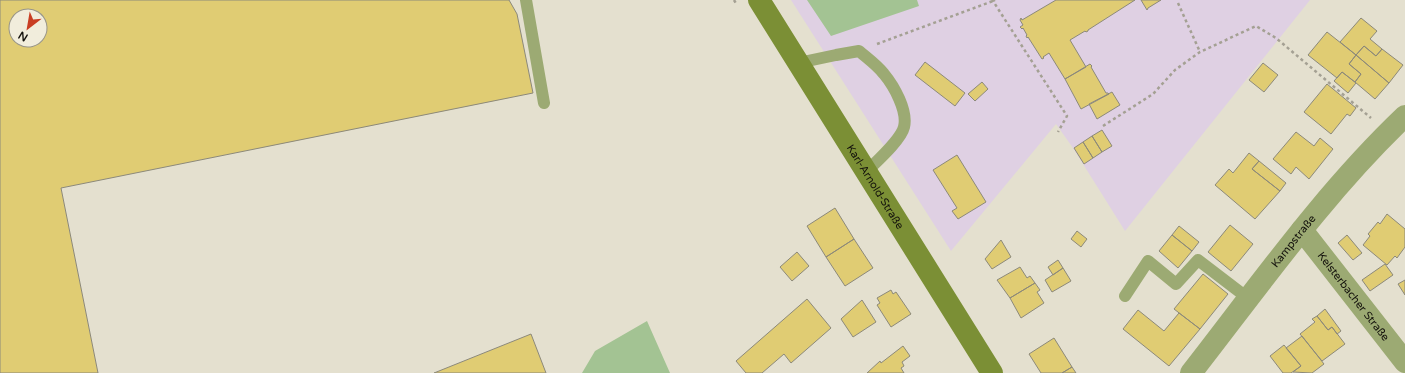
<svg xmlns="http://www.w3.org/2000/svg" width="1405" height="373" font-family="'Varela Round',sans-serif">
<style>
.education{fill:#dfd0e3}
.green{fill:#a3c393}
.building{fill:#e0cc73;stroke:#8c897a;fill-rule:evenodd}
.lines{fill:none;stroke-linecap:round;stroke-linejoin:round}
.path{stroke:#a4a093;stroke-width:2.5;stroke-dasharray:3 3;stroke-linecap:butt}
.lane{stroke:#9caa73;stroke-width:12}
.street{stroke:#9caa73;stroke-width:22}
.secondary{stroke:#7b8f35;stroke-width:22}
.labels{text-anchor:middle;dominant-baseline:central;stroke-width:3.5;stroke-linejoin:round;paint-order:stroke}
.street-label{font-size:11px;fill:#13110c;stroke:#f1eddc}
</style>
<rect width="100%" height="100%" fill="#e4e0cf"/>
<path class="education" d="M791,0H1310L1125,231L1073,148L1056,124L951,251Z"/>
<path class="green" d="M807,0H917L919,6L831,36Z
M647,321L670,373H582L595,351Z"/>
<path class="building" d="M0,0H509L517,14L533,93L61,188L98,373H0ZM16,16H40V40H16Z
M1056,0H1135L1088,30V31L1086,32L1085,31L1070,40L1086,67L1065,79L1049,53L1043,57L1044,58L1042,59L1028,37L1027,38L1026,36L1027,35L1023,28L1022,29L1020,27L1023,25L1020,20L1021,18L1022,20Z
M1141,0H1161L1148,8L1147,10Z
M1361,18L1377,31L1370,39L1382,49L1376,56L1364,46L1356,55L1340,42Z
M1327,32L1356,55L1349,64L1361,74L1355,82L1342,72L1337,78L1308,55Z
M1364,46L1376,56L1382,49L1403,65L1389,83L1356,55Z
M1356,55L1389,83L1375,99L1355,82L1361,74L1349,64Z
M925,62L965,93L955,106L915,75Z
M1263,63L1278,75L1264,92L1249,80Z
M1090,64L1092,66L1091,67L1106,93H1108L1109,94L1081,109L1065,79Z
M1342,72L1356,83L1348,93L1334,81Z
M982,82L988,89L975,101L968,94Z
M1327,84L1356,108L1350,116L1347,114L1331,134L1304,112Z
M1112,92L1120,105L1097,119L1089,104Z
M1102,130L1112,146L1102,152L1092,136Z
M1296,132L1314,146L1320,138L1333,149L1309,179L1296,167L1291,174L1273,159Z
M1092,136L1102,152L1093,158L1083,142Z
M1083,142L1093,158L1084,164L1074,148Z
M1249,153L1259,161L1252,169L1280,191L1255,219L1215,185L1229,169L1233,173Z
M957,155L986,202L958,219L952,211L957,208L933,170Z
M1259,161L1286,183L1280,191L1252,169Z
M835,208L854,239L826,257L807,226Z
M1387,214L1405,229V247L1397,258L1395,256L1387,265L1363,245L1370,236L1368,234L1378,222L1380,224Z
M1230,225L1253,244L1231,271L1208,252Z
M1179,226L1199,242L1192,251L1172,235Z
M1077,231L1087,239L1081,247L1071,239Z
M1172,235L1192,251L1178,268L1159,251Z
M1347,235L1362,253L1353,260L1338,243Z
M854,239L873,268L845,286L826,257Z
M1001,240L1011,257L992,269L985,259Z
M797,252L809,266L792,281L780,267Z
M1058,260L1063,268L1053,275L1048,267Z
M1385,264L1393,275L1370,291L1362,280Z
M1020,267L1027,278L1030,276L1035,283L1010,298L997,280Z
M1063,268L1071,281L1052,292L1045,280Z
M1203,274L1228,294L1200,329L1174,309Z
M1405,280V295L1398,284Z
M1035,283L1040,290L1037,292L1044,303L1021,318L1010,298Z
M891,290L893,294L896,292L911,314L891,327L877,305L880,303L877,298Z
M807,299L831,328L791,363L784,354L762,373H746L736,361Z
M862,300L876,322L853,337L841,319Z
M1325,309L1341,331L1337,334L1332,327L1328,330L1317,316Z
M1138,310L1164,331L1179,313L1200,329L1169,366L1123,329Z
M1317,316L1328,330L1332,327L1345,344L1322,361L1300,334L1315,322L1312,319Z
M531,334L546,373H434Z
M1302,336L1324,364L1312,373L1293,372L1301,366L1286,348Z
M1054,338L1072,367L1062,373H1041L1029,354Z
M1284,345L1301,366L1291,373H1283L1270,356Z
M903,346L910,356L902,362L904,366L901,368L904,373H867L880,361L881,363Z
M1072,367L1076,373H1062Z"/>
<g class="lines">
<path class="path" d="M734,0L737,5
M995,0L993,1L1067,116L1058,132
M1178,3L1200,52
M877,44L993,1
M1103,126L1153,94L1175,70L1200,52L1256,26L1276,38L1371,118"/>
<path class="lane" d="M526,0L544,103
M798,63L836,55L859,51C867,58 877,65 884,74C894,86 908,111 904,127C901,140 876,162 866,172
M1125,296L1148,261L1176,284L1198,260L1249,299"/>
<g class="street">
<path id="s1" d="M1302,230L1405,362"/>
<path id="s2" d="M1191,373C1259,286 1324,193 1405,116"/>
</g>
<path class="secondary" id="s3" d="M759,0L992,373"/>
</g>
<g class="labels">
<g class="street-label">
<text stroke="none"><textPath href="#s3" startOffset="220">Karl-Arnold-Straße</textPath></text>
<text stroke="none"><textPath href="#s2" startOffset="167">Kampstraße</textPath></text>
<text stroke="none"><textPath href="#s1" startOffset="84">Kelsterbacher Straße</textPath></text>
</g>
</g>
<g transform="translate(28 28) rotate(211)"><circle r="19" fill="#f1eddc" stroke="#989589"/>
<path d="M0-3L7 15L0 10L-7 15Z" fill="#c93e22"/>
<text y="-6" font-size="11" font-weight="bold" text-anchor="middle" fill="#13110c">N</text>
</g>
</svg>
